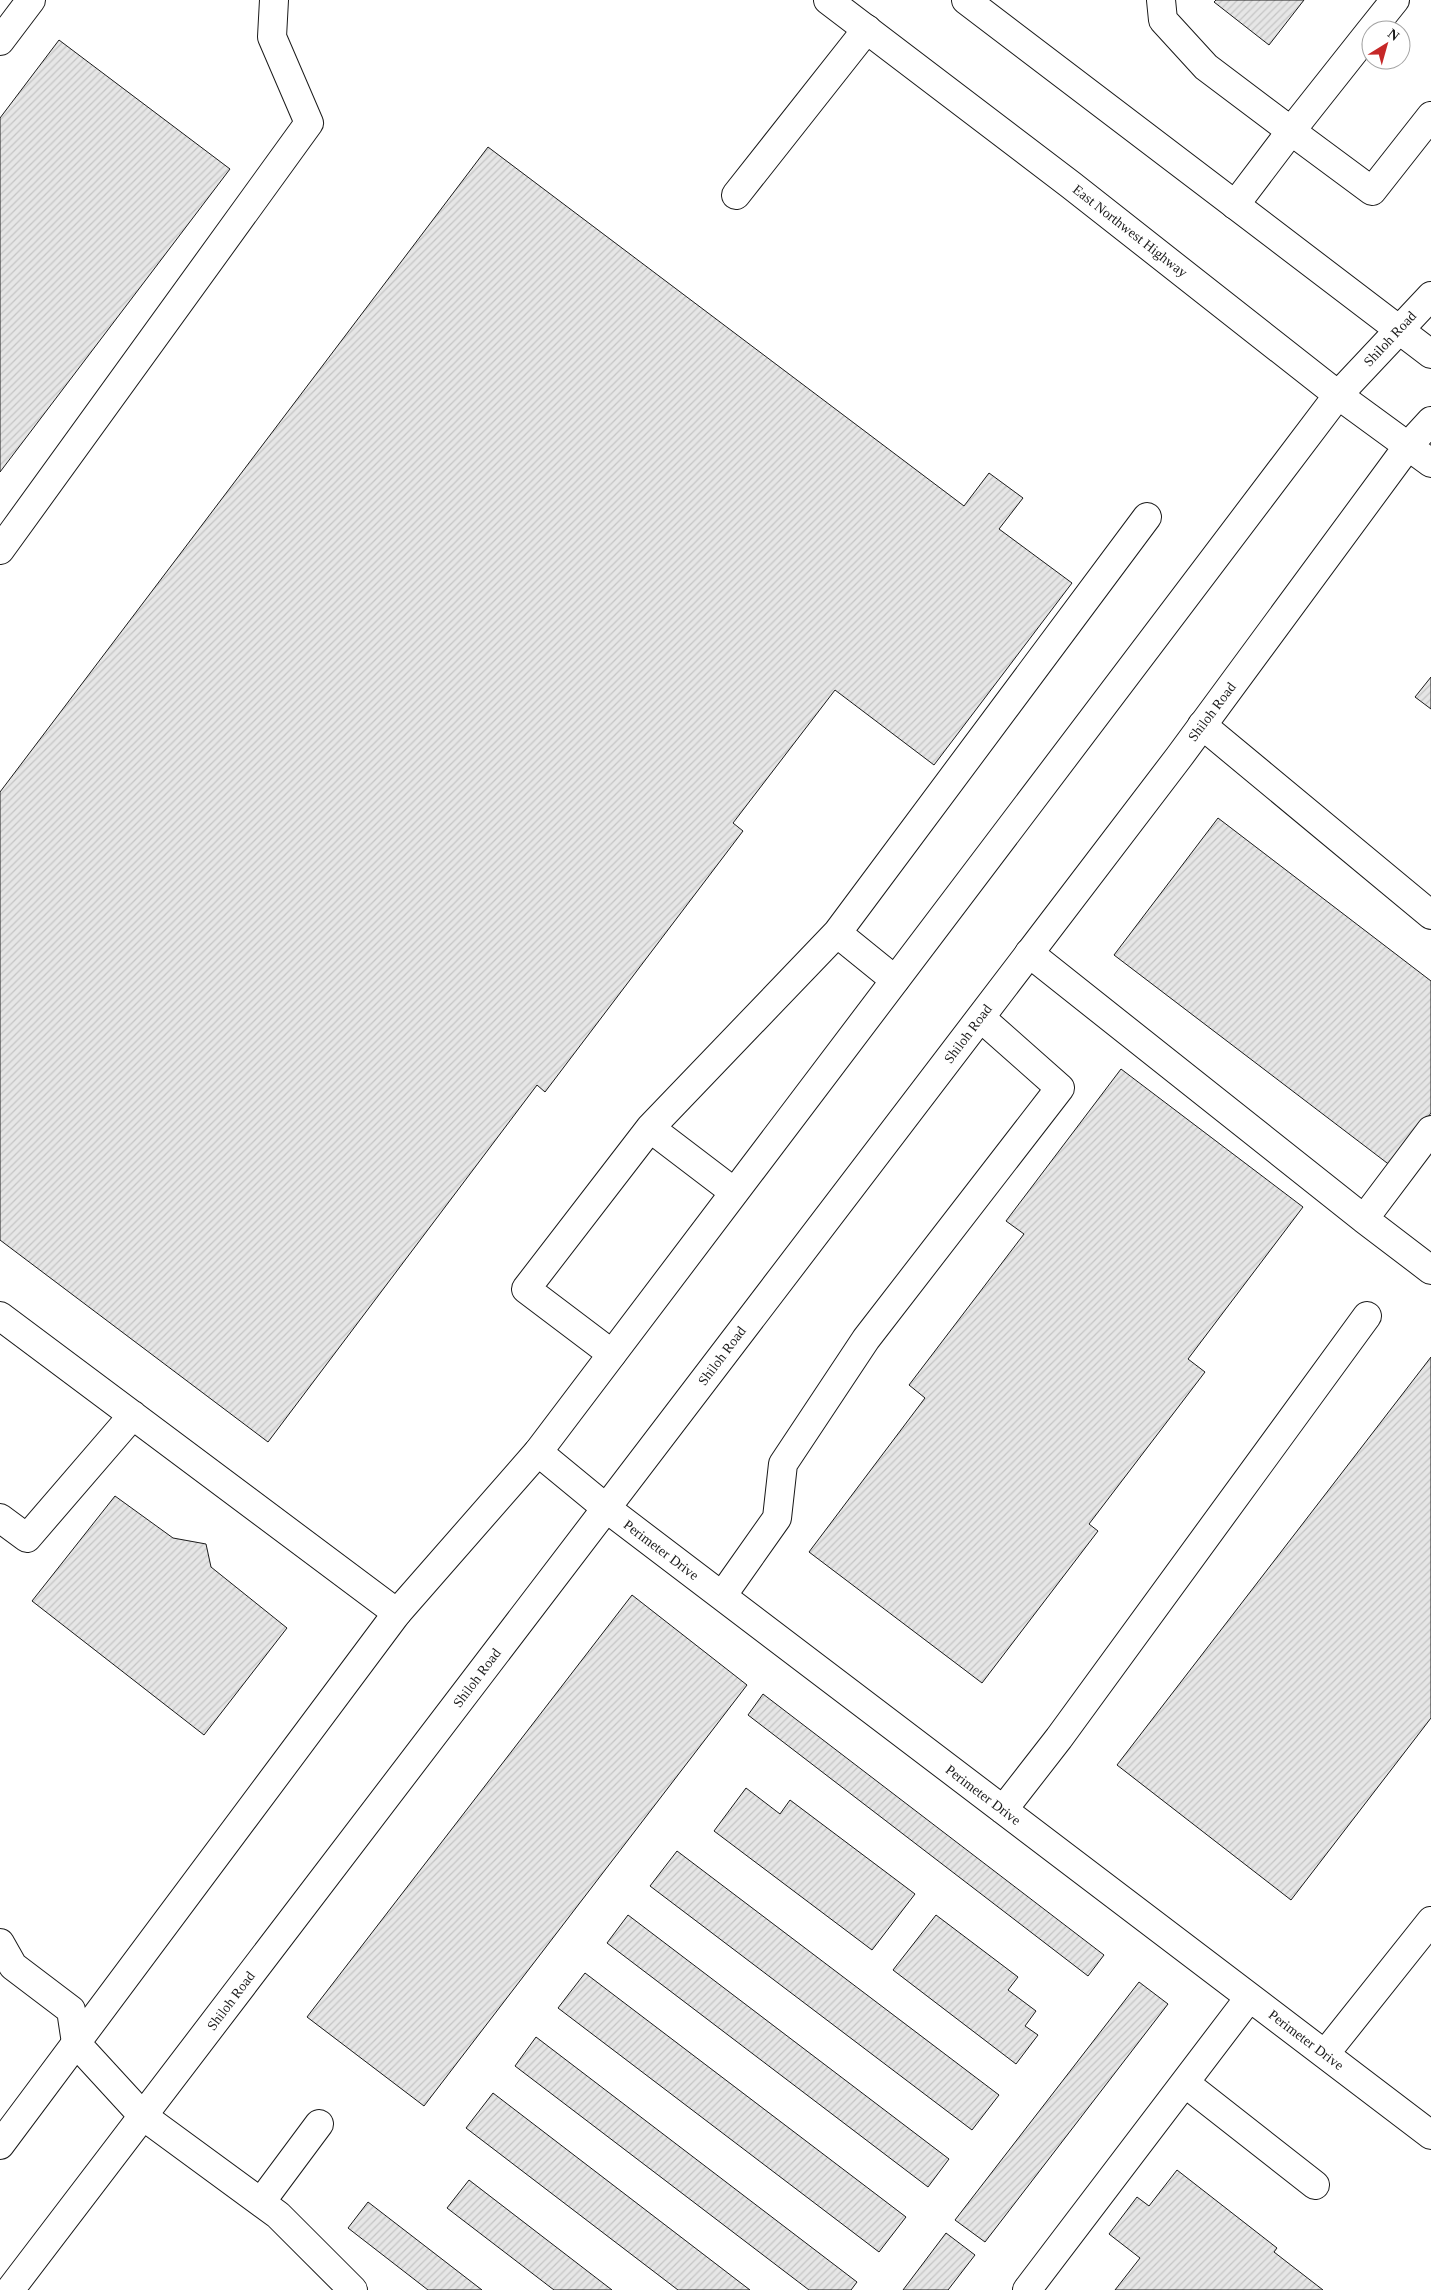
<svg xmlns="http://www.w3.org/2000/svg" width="1431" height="2290" font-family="Georgia,serif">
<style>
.building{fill:url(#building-hatch);stroke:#1a1a1a}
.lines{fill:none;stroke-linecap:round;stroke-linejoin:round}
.minor-casing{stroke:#1a1a1a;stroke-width:30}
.major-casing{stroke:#1a1a1a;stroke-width:30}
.minor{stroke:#fff;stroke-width:28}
.major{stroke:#fff;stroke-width:28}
.labels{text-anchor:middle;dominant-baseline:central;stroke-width:4;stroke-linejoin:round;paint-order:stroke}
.street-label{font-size:14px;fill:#1a1a1a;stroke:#fff}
</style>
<defs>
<pattern id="building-hatch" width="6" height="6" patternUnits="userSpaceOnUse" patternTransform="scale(1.25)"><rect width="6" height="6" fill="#e6e6e6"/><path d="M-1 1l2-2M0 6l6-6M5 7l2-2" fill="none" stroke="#c5c5c5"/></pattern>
</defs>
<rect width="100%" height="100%" fill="#fff"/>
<path class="building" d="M1216,0H1304L1269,45L1214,2Z
M59,40L230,169L0,472V118Z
M488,147L964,506L989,473L1023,498L999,529L1072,583L934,765L835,690L733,823L743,831L545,1092L537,1085L268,1442L0,1240V792Z
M1431,677V709L1415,697Z
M1218,818L1431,981V1113L1391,1166L1114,955Z
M1121,1069L1303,1207L1188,1359L1205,1372L1089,1524L1098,1531L982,1683L809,1552L925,1398L909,1385L1024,1234L1006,1221Z
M1431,1357V1718L1291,1900L1117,1765Z
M115,1496L173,1538L206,1544L211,1567L287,1628L204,1735L32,1601Z
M632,1595L747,1685L424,2106L307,2017Z
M763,1694L1104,1955L1088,1976L748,1715Z
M746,1788L780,1814L790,1800L915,1894L872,1950L714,1831Z
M677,1851L999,2095L972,2130L650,1886Z
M628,1915L949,2159L928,2187L607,1943Z
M936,1915L1018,1977L1008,1990L1036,2011L1025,2026L1038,2035L1016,2064L893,1970Z
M585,1973L906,2217L879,2252L558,2008Z
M1139,1982L1168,2004L985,2242L955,2220Z
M536,2037L857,2282L851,2290H809L515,2066Z
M493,2093L750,2290H678L466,2128Z
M1177,2170L1277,2248L1274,2252L1323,2290H1115L1140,2258L1109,2234L1137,2197L1149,2206Z
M469,2180L612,2290H554L447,2208Z
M368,2202L482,2290H428L348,2228Z
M946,2233L975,2255L948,2290H903Z"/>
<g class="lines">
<defs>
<path id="minor" d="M1161,0L1163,20L1206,67L1291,131L1235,205
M1371,30L1291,131L1372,191L1431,116
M1371,30L1395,0
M0,41L31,0
M736,195L867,29
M0,550L309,123L272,37L274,0
M1202,725L1431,915
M837,933L1147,517
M1029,953L1364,1219
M650,1128L837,933L895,980
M1431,1130L1364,1219L1431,1270
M0,1316L397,1613
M612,1354L526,1289L650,1128L734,1192
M538,1452L606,1508L1431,2135
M0,1518L27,1538L133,1415
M722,1596L777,1518L783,1464L866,1339L1060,1088L981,1018
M1003,1810L1059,1738L1367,1316
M0,1943L13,1966L71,2010L76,2043
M1325,2054L1431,1921
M1185,2083L1315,2185
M143,2116L278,2215L353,2290
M261,2202L319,2124
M1027,2290L1249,1998"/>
<path id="major" d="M828,0L1071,185L1338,395L1431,463
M966,0L1431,354
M76,2043L143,2116
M0,2145L397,1613L538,1452L1338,395L1431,296
M10,2290L1179,757L1408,446L1431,421"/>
</defs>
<use href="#minor" class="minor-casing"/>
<use href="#major" class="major-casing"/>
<use href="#minor" class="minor"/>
<use href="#major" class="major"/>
</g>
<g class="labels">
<g class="street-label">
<text transform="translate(1130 231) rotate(38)">East Northwest Highway</text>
<text transform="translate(1390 339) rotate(-47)">Shiloh Road</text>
<text transform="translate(1212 712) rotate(-53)">Shiloh Road</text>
<text transform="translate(968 1034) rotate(-53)">Shiloh Road</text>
<text transform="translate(722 1356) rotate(-53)">Shiloh Road</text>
<text transform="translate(661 1550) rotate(37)">Perimeter Drive</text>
<text transform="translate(477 1678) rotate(-53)">Shiloh Road</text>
<text transform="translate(983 1795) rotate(37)">Perimeter Drive</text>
<text transform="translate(231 2001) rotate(-53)">Shiloh Road</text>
<text transform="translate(1306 2040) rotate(37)">Perimeter Drive</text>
</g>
</g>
<g transform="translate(1386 45) rotate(37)"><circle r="24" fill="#ffffff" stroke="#a3a3a3"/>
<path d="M0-4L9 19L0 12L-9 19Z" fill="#c62828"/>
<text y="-8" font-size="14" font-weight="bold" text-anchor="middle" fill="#1a1a1a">N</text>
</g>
</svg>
